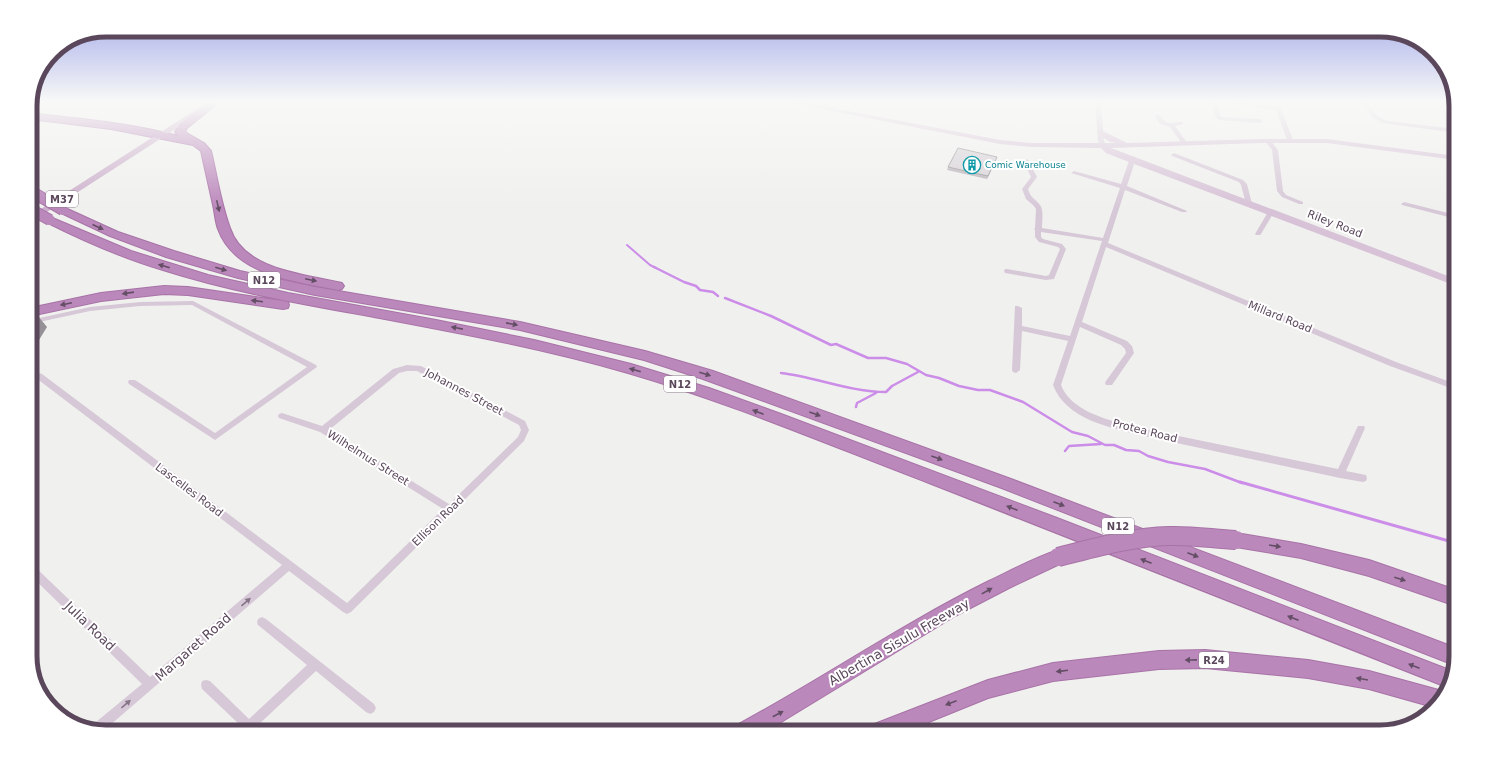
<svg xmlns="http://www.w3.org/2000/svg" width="1486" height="762" font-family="'DejaVu Sans',sans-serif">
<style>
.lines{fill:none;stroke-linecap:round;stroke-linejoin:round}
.stream-far2{stroke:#cc8de9;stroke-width:2}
.stream-far1{stroke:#cc8de9;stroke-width:2.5}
.stream{stroke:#cc8de9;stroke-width:3}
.highway-casing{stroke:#a873a7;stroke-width:2}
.street{fill:#d7c8d8;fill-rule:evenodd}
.secondary{fill:#d7c2d7;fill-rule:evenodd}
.primary{fill:#ccafcc;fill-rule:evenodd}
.highway{fill:#bb88bc;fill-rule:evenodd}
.highway-bridge-far1-casing{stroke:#a873a7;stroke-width:12;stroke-linecap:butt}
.highway-bridge-casing{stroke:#a873a7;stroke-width:20;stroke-linecap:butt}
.highway-bridge-far1{stroke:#bb88bc;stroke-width:10}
.highway-bridge{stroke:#bb88bc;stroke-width:18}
.wall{fill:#b7b1b7}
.shaded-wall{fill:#959095}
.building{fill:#d5ced5;stroke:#959095}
.oneway{fill:#644e65}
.oneway2{fill:#867487}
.labels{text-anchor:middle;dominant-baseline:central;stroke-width:4;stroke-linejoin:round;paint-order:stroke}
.far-culture-label{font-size:9px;fill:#0d838f;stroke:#fff;text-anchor:start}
.shield{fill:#fff;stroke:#8c7e8c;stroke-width:1}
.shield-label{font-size:10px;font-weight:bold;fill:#5a475b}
.street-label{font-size:11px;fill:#5a475b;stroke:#fff}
.near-street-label{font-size:13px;fill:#5a475b;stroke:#fff}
.rim{fill:none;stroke:#5a475b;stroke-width:5}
</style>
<rect width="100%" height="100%" fill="#f0f1ee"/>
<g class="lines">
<path class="stream-far2" d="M627,245L650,265L656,268"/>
<path class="stream-far1" d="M654,267L684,282L696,286L700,290L713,292L718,296
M725,298L771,316L831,345L836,344L868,358H886L907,364L926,375L939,378L959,386L978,390H990L1023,402L1072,432L1088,436L1105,445H1114L1126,450L1139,451L1148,456L1168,462L1205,469L1242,483
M781,373C816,377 850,392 886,392L892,386L918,372
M856,407L857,403L876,393
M1065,451L1069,446L1101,444"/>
<path class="stream" d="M1240,482L1456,543"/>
<defs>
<path id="highway" d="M210,102L213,103L215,105L213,107L187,128L185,132L204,143L211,151C217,176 221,204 230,228C244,271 306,274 342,283L344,286L342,289L338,290C296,281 235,276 218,229C215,221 215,213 213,205C209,187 205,169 201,151L193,145L111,129L30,119V113C80,119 130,123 178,136L175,132L180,124L207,103Z
M63,207L118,232L174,251L240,271L315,287L520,322L645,351L713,371L1011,479L1456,648L1454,665L999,487L703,379L644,360L520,330L315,295L238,278L166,257L110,236L59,212L57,210L59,208Z
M50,217L131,251L208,275L288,293L436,320L534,340L631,364L709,388L781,414L1057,518L1452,671L1449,688C1276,619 1103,550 929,483C829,445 731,403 628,373C545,349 459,333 374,317C303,304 232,292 163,270C122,258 84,241 46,222L44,220L46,218Z
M164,286L188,287L283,301L288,302L289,305L288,308L283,309L188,295L164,294L101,301L30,316V308L101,293Z
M1236,533L1301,544L1369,560L1456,590V606L1369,576L1301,558L1236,547L1230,545L1228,540L1230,535Z
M1058,550L1064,552L1066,557L1064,562L1009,588L955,616L773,727L764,732H734L737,725C822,679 902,624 989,581C1012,570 1034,558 1058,550Z
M1205,650L1308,660L1369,671L1446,692L1433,707L1369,689L1308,678L1205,668L1159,669L1053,681L988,698L904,732H869L872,725L988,680L1053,663L1159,651Z"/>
</defs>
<use href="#highway" class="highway-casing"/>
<path class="street" d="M1095,101H1101L1104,141L1106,146L1103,148L1101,147L1098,141Z
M1212,101H1217V103L1221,116L1222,117L1260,119L1263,121L1260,123L1219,120L1215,117L1211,103Z
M1219,101H1235L1275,107L1280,106L1293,140L1290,142L1287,140L1276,110Z
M1361,101H1366L1376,115L1386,121L1456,129V133L1383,123L1372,117Z
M1448,101H1453L1456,106V112L1454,111Z
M1156,115H1160C1168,128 1170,121 1183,122V124L1175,126L1188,144L1187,145H1183L1170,127L1160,124L1155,116Z
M1268,139L1270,140L1278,150L1283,191L1286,195L1303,202V204H1299L1282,197L1277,191L1272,150L1265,141Z
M1174,153L1243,180L1247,184L1252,204L1249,206L1246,204L1241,185L1239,182L1172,156L1171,155Z
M1133,156L1136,158L1127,186L1187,211L1186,212H1182L1125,190L1108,243L1396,362L1456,384V390L1390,366L1106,247L1082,322L1127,341L1132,346L1134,353L1112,385H1106L1105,383L1106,381L1126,353L1125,349L1121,345L1080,327L1061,385C1071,411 1106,419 1130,426L1338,469L1357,428L1358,426H1364L1365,428L1346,471L1366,475L1367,478L1366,481L1363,482L1340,478L1144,436C1112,428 1066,420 1053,385L1068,341L1022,331L1020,370L1016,373L1013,372L1012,370L1015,306H1018L1022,308V326L1070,336L1102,241L1041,232V237L1043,239L1062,244L1066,249L1054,279L1046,280L1005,273L1004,271L1005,269H1007L1046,276L1049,275L1060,249L1058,247L1039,242L1035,237V230L1034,229L1035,228L1036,209L1034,206L1026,199L1022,189L1031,177L1023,161L1026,159L1028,160L1037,177L1028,189C1032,200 1034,197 1040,205C1044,210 1042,221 1042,228L1103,238L1120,188L1071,173L1074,171L1121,184L1130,158Z
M1404,202L1456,215V219L1402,205L1401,204Z
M1271,210L1274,212L1261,234L1260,235H1256L1255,234L1268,212Z
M193,301L316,365L317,367L215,440L129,384L128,382L129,380H135L215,433L307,367L192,305L140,306L90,311L30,324V320L90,307L140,302Z
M407,365L421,366L525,421L529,430L524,441L351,612L347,614L343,612L289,571L109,726L112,728L114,732H106L91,729L96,722L142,684L30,575V564L33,565L150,677L282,565L36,378L30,375V369L42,374L347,603L443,509L320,432L279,418L278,416L279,414L282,413L322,426L393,369ZM407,371H417L519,425L521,430L518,437L449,504L329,430L399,373Z
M262,617L266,619L374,704L376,708L374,712L370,714L366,712L316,671L257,726L261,732H237L241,726L202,689L201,685L202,681L206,680L210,681L249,719L307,665L258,625L257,622L258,619Z"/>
<path class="secondary" d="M781,101H797L1000,140L1032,143H1116L1110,142L1098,134L1097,132L1101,130L1127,143L1261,139H1327L1456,156V160L1327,143H1261L1111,148L1456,279V286L1129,162L1106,153L1101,148L1032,147L1000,144Z"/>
<path class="primary" d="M209,101H219L30,223V216Z"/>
<use href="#highway" class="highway"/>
<defs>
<path id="highway-bridge-far1" d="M34,193L63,210
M30,209L50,220"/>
<path id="highway-bridge" d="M1058,557C1094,548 1131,537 1169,536C1191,535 1214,539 1236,540"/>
</defs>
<use href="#highway-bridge-far1" class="highway-bridge-far1-casing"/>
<use href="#highway-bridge" class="highway-bridge-casing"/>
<use href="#highway-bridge-far1" class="highway-bridge-far1"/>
<use href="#highway-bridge" class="highway-bridge"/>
</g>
<path class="wall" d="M996,160L987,179L947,170L948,167Z"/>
<path class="shaded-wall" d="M997,157L996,160L987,179L988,176Z
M38,316L47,327L31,353L30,352V329Z"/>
<path class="building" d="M958,148L997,157L988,176L948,167Z
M38,316L30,329V317Z"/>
<defs><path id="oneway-solid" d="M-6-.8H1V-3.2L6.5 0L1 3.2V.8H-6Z"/></defs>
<g class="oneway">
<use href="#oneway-solid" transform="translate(218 206) rotate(77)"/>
<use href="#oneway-solid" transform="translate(98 227) rotate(24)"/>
<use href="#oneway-solid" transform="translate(164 266) rotate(-164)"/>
<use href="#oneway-solid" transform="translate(221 269) rotate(16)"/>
<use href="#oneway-solid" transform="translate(311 280) rotate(12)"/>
<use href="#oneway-solid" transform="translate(128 293) rotate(172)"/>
<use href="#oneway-solid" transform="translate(257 301) rotate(-173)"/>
<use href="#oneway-solid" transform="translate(66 304) rotate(168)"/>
<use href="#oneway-solid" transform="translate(512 324) rotate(11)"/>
<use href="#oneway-solid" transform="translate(457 328) rotate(-169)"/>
<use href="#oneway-solid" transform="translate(635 370) rotate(-164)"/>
<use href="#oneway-solid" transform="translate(705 374) rotate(18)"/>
<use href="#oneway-solid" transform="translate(758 412) rotate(-159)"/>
<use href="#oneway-solid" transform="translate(815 414) rotate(20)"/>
<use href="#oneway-solid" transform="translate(937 458) rotate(20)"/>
<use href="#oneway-solid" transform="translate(1059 504) rotate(21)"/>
<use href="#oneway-solid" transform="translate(1012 508) rotate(-159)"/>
<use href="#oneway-solid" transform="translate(1275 546) rotate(9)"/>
<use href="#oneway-solid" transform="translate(1193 555) rotate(21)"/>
<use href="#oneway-solid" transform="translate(1146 561) rotate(-159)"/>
<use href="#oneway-solid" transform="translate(1400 579) rotate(18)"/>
<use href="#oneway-solid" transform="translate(987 591) rotate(-29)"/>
<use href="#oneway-solid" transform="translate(1293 618) rotate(-159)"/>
<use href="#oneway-solid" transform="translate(1191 660) rotate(179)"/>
<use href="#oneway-solid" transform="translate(1414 666) rotate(-159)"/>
<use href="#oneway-solid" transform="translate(1062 671) rotate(173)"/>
<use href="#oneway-solid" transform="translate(1362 679) rotate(-170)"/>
<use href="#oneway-solid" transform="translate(951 703) rotate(159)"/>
<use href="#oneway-solid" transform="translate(778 714) rotate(-28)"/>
</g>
<g class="oneway2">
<use href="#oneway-solid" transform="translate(246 602) rotate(-41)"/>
<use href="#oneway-solid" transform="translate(126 704) rotate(-41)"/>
</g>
<linearGradient id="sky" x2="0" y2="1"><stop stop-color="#9da4e8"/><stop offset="0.49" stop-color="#f8f9f7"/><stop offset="1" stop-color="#f8f9f7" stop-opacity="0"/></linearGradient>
<rect width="1486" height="208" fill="url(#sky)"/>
<defs>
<symbol id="building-ring" viewBox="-11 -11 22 22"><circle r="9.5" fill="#fff" stroke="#0f9aa8" stroke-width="1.5"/><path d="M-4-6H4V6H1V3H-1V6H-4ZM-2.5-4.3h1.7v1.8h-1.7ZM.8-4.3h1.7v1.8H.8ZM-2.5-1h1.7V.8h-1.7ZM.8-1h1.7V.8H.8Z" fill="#0f9aa8"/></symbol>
</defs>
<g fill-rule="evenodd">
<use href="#building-ring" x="962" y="155" width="20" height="20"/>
</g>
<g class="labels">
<g class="far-culture-label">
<text x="985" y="165">Comic Warehouse</text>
</g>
<g class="shield">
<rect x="46" y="191" width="32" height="16" rx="3"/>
<rect x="248" y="272" width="32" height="16" rx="3"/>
<rect x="664" y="376" width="32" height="16" rx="3"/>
<rect x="1102" y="518" width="32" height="16" rx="3"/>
<rect x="1199" y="652" width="30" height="16" rx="3"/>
</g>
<g class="shield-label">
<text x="62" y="199">M37</text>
<text x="264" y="280">N12</text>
<text x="680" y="384">N12</text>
<text x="1118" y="526">N12</text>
<text x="1214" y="660">R24</text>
</g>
<g class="street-label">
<text transform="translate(1335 224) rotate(21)">Riley Road</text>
<text transform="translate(1280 317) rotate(22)">Millard Road</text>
<text transform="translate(464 392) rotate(28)">Johannes Street</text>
<text transform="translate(1145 431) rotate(14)">Protea Road</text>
<text transform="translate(368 458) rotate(32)">Wilhelmus Street</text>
<text transform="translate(189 490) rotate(37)">Lascelles Road</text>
<text transform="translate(438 521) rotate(-44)">Ellison Road</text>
</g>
<g class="near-street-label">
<text transform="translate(90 626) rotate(44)">Julia Road</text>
<text transform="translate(899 642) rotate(-30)">Albertina Sisulu Freeway</text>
<text transform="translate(193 647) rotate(-41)">Margaret Road</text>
</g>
</g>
<path d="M0 0H1486V762H0ZM106 37H1380A69 69 0 0 1 1449 106V656A69 69 0 0 1 1380 725H106A69 69 0 0 1 37 656V106A69 69 0 0 1 106 37Z" fill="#fff" fill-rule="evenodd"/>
<path class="rim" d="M106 37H1380A69 69 0 0 1 1449 106V656A69 69 0 0 1 1380 725H106A69 69 0 0 1 37 656V106A69 69 0 0 1 106 37Z"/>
</svg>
